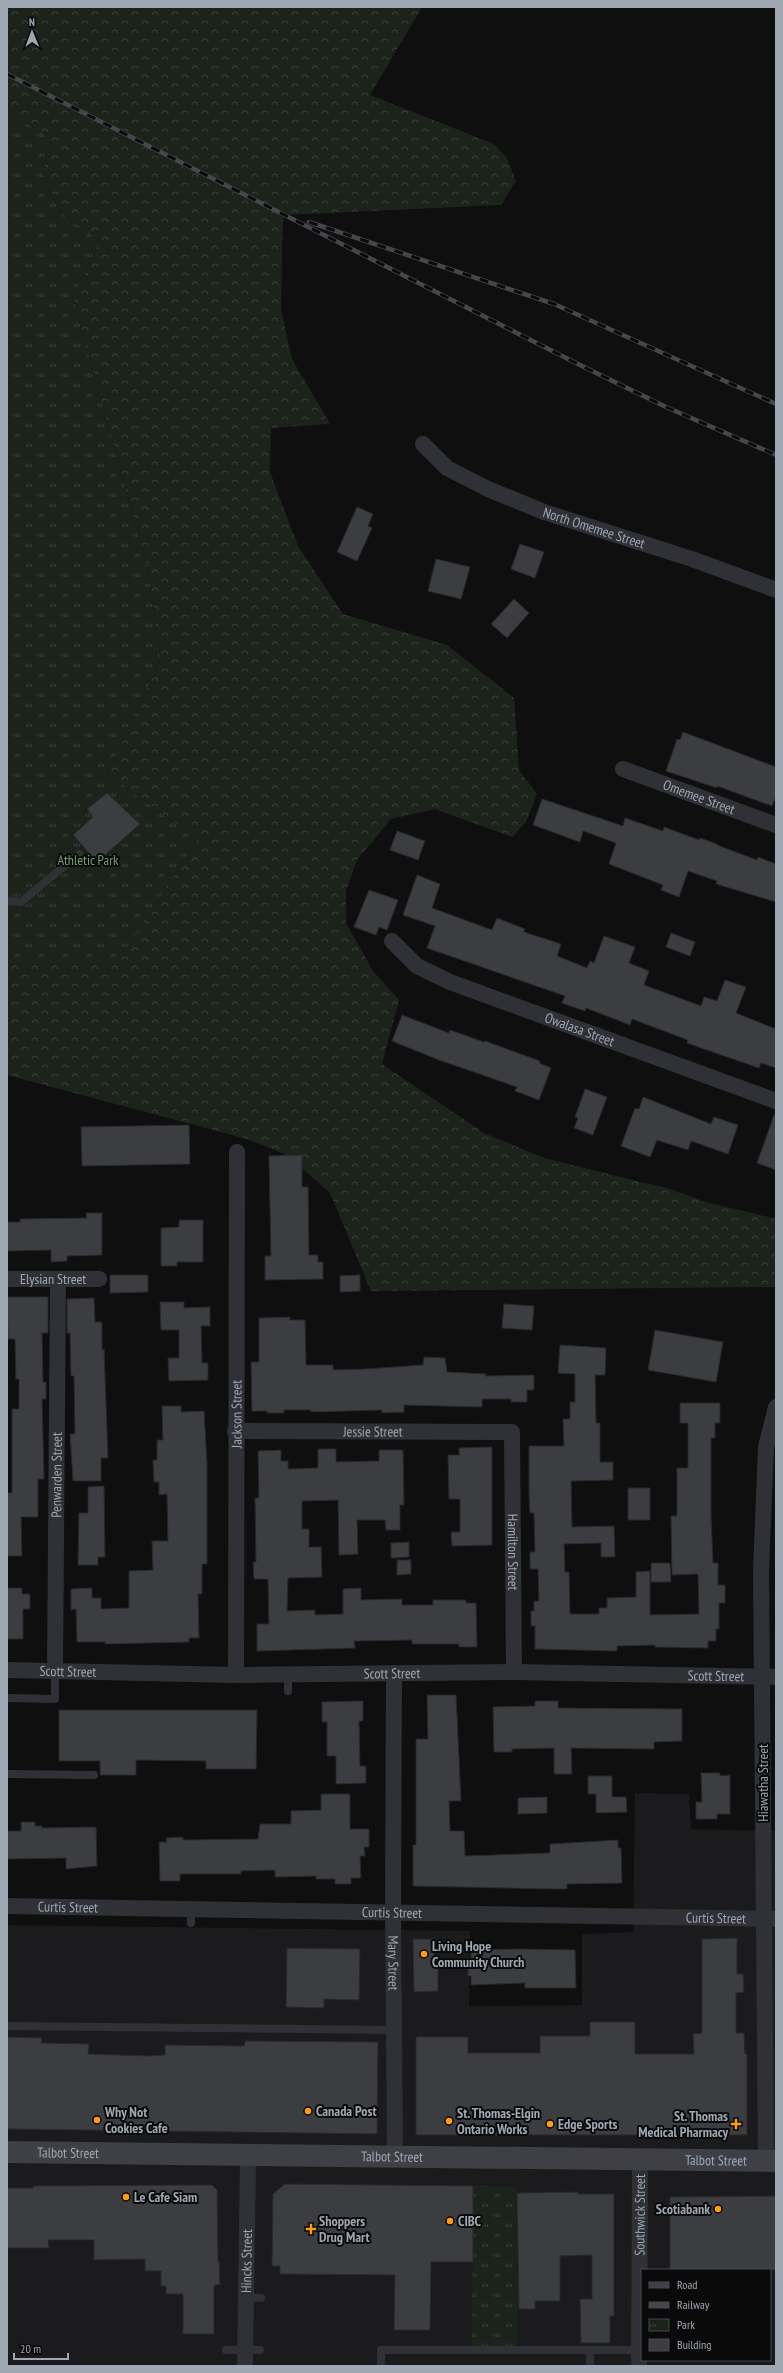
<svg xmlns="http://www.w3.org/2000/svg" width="783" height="2373" font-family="'PT Sans Narrow',sans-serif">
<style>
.built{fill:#1b1b1d;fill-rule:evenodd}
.forest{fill:url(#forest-crowns)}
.park{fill:url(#park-tufts)}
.building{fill:#3b3d40;stroke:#29292c}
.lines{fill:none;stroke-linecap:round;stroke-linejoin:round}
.lane{stroke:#303136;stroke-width:8}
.street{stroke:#303136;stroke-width:16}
.secondary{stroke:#3e4046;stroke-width:22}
.rail-casing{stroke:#45474d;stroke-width:4.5}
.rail{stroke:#0a0a0b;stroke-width:3;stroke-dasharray:9;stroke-linecap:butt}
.poi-dot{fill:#fe9b1a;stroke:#0a0a0b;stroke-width:1.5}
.labels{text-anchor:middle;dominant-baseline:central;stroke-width:4;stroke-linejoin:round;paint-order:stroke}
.street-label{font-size:14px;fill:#9fa7b2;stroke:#0a0a0b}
.park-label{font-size:14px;fill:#759f74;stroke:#0a0a0b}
.poi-label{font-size:14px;font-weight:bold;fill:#9fa7b2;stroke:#0a0a0b;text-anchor:start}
</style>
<defs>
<pattern id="forest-crowns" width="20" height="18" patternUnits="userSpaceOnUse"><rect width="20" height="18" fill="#1b231b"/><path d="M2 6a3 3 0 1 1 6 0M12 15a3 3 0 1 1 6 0" fill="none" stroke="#39403a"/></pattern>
<pattern id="park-tufts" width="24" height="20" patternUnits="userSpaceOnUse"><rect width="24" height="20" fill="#1b231b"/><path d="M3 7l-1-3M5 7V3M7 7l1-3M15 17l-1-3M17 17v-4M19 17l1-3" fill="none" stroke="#39403a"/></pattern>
</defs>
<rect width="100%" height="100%" fill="#0f0f10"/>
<path class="built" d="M635,1793L689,1794L691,1829L776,1831V2366H7V1925L470,1931L469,2006L582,2005V1934L633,1932ZM642,2270H770V2360H642Z"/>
<path class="forest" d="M7,7H422L370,95L494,144L507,158L516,181L501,205L283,215L281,309L292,359L330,424L271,428L270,472L298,546L343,614L447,645L514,698L519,770L537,794L526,822L512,837L435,809L391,819L357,860L346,891V923L373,971L399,1000L382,1064L484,1133L544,1158L670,1189L706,1202L776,1219V1287L371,1291L330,1193L287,1155L247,1139L7,1075V961H117L198,839L107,774L161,659L147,566L73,298L100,241L61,213L42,173L52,137L7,113Z"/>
<path class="park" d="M7,113L52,137L42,173L61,213L100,241L73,298L147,566L161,659L107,774L198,839L117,962L7,961Z
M473,2186L517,2187L518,2350H472Z"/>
<path class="building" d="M357,507L373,514L368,526L372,528L357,561L337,552Z
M520,544L544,552L535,578L511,569Z
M436,559L470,567L461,599L428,591Z
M514,599L529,613L507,638L491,624Z
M683,732L776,767V796L772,806L717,786V788L666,771L677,739L680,740Z
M107,793L140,824L97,862L73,835L93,817L87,809Z
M542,799L623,826L625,818L663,831L664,827L699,840L700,838L717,844V845L757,860L758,857L776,864V902L716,884L717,881L688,871L679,897L661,890L663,885L609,864L616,843L583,831L580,842L533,825Z
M397,831L425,841L418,860L390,850Z
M417,875L440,884L432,908L492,930L497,918L525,929L524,932L561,944L557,956L587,968L590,961L594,963L604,936L635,947L629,963L649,971L644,985L701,1006L704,997L717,1001L725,980L746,987L736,1013L776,1029V1068L761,1063L759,1068L704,1049L687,1043L688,1040L632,1019L630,1025L586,1008L585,1011L562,1003L565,996L427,948L435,926L403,915Z
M369,890L398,900L387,930L379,927L376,935L354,927Z
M671,933L695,942L690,956L666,947Z
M402,1015L449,1033L450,1030L484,1042L485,1041L540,1061L539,1063L551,1068L539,1100L515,1091L517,1087L439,1060L392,1041Z
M585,1089L607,1097L593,1135L574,1128L578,1118L575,1117Z
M643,1097L711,1124L714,1117L738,1125L728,1154L691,1141L688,1150L657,1140L650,1157L621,1146L635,1108L639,1109Z
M774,1115H776V1170L757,1163Z
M189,1125L190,1164L82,1166L81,1127Z
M302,1155V1187H308L309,1255H318V1262H323V1279L265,1280V1256H271L269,1156Z
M86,1213H102V1255L67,1256V1261L51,1262V1250L7,1251V1222H20V1219L87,1218Z
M179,1220H203V1262H177V1266H161V1228L179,1227Z
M110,1275H148V1292L110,1293Z
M360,1275V1291L340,1292V1276Z
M7,1297H48V1333H42L43,1382H46V1399H42L44,1479H38V1517H21L22,1556H7V1493H12V1409H19V1379H16L15,1339H8Z
M94,1298L95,1322H102V1350L104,1349L108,1458H101V1481H73L70,1434H75L74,1376H71L70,1333H67V1299Z
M160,1302H184V1308L210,1307V1326H201L202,1363H208V1380L169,1381L168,1358H179V1330H161Z
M504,1304L534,1306L532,1330L502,1328Z
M290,1317V1320H305L306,1365H333V1370L365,1369L423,1365L424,1357L445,1358L447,1372L486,1374L485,1376L534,1375V1390H527V1402H511V1399H482V1407L404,1405V1412L382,1413V1410L311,1412V1410H284V1413H267V1411H252L251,1362H259V1318Z
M655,1330L723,1342L716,1382L648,1370Z
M560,1345L606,1348L605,1375H595L596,1423H600V1462H613V1480L571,1481L572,1527L614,1526L615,1557H601V1543L564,1544L565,1572H569L570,1614H599V1608H607V1598L636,1597V1572L650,1571V1615L699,1614L698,1574L672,1575L671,1516H677V1468H688V1423H680V1403H720V1423H715V1438H711V1516L713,1563H718V1585H725V1603H719V1629H716V1641H708V1648L655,1647V1645L617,1646V1651L535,1649V1626H531V1611H534V1601H539L538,1569H530V1552H535L534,1513H530L529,1493V1446H564L563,1419H570V1402H575V1374L558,1373Z
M162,1406H181V1412L204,1411L207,1464V1564H202V1594H198L199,1638H189V1642L105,1644V1642H77L76,1609L71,1610V1589L92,1588V1598H101V1609L129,1608V1571L153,1570L152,1541H168L167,1494L159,1495V1482H154L153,1460H157V1440H163Z
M492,1447V1545L452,1546L451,1532H460V1499H449L448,1455H459V1448Z
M318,1449H336V1462L379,1461V1450H403L404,1505H400V1530H386L385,1520H357L358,1554L339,1555L338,1500L302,1501V1529H309V1547H321L322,1577L288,1578L287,1611L315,1610V1615L343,1614V1589L361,1588V1600L402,1599V1605H433V1600H466V1603H476L477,1647H459V1644H412V1640L354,1641L355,1648L257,1651V1624H269L268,1579H254L253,1562H256L255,1498H259L258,1451L281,1450V1461H288V1469L318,1468Z
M104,1486L105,1557H98V1565H78L79,1513H88V1487Z
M628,1488H650V1520H628Z
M409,1542V1557L391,1558V1543Z
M397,1560H411V1574L397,1575Z
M651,1563H670L671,1582H651Z
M7,1588H22V1594H30V1609H23V1639H7Z
M427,1695H456L461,1801H449L450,1831H464L465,1856L550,1853V1844L618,1840V1848H621L622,1883L567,1884V1889H550L413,1886V1845H416V1739H428Z
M363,1701V1721H359L360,1766H366V1783L336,1784V1756H327V1722H322V1702Z
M535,1701H558V1708L682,1709V1741L654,1742V1749L571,1748L572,1774H554V1748L512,1749V1752H494L493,1707L535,1706Z
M59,1710H257L256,1769H206V1761L136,1760V1775H100V1761H59Z
M701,1773H720V1776L730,1775V1814H717V1819H696V1802H702Z
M588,1776H612V1797H626L627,1812L596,1813V1794H588Z
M321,1794H350V1829H369V1847H364L365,1856H360L361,1878H351V1884H335V1879H316V1876L275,1877V1870L241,1871V1874H180V1881H160L159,1842H167L166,1838L183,1837V1840L258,1839L260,1824H291V1811L321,1810Z
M547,1797V1813L518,1814V1798Z
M21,1822H35V1826H42V1828L96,1827L97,1866L66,1869V1858L7,1859V1831H21Z
M737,1938V1974H743L744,1992L736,1993V2033H744L745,2054H747V2135H416V2037H468V2053H540V2036H590V2022H635V2054H694L693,2034L702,2033V1939Z
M413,1939H434V1968H438V1991L414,1992Z
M287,1948L360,1949L359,2000L324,1999V2008L286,2007Z
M520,1949L575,1950L576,1988H525V1983L471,1985V1976H468V1958H471V1950Z
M7,2037L42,2038L41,2043L89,2044L88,2054L150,2056L165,2055V2045L244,2046L245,2041L378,2042L377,2134L7,2129Z
M285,2184L473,2186V2262H431L430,2330H394L395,2275L280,2274V2266H272L273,2194Z
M212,2185L217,2190L218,2261H219L220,2285H214V2334H183V2294H166V2286H161V2271H145V2259L94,2260V2240H48L49,2248H7V2188H33V2186Z
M578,2192V2194H614V2316H610V2343H581L580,2299H592V2255L560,2256V2301H535V2309H519L517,2193Z
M776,2196V2270H670V2197Z"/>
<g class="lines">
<path class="lane" d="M7,901L21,902L79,854
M288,1675V1691
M9,1698L55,1699V1669
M9,1774L94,1775
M191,1909V1923
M7,2026L394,2030
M245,2297L261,2298
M226,2350H260
M590,2350V2366
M381,2366V2350H639"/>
<g class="street">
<path id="s1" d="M423,444L447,468L488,489L544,512L692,559L776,590"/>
<path id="s2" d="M623,769L776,825"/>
<path id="s3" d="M392,941L417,966L450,982L776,1101"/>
<path id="s4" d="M7,1279H99"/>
<path id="s5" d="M235,1431L512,1432L514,1672"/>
<path id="s6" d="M55,1669L58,1280"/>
<path id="s7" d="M7,1670L236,1675L514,1672L776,1677"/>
<path id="s8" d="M394,1673L393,1912L395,2157"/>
<path id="s9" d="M236,1675L237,1152"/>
<path id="s10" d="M7,1906L776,1919"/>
<path d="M766,2161L761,1570L766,1447L776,1407"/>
<path id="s11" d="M245,2366L248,2155"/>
<path id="s12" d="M639,2366L640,2161"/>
</g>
<path class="secondary" id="s13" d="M7,2152L776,2161"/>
<defs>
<path id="rail" d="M7,74L582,366L666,407L776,455
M309,222L554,304L776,404"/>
</defs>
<use href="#rail" class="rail-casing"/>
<use href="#rail" class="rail"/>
</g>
<g class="poi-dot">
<circle cx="424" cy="1954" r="4"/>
<circle cx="308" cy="2111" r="4"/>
<circle cx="97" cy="2120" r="4"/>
<circle cx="449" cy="2121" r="4"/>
<circle cx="550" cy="2124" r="4"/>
<path d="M734 2118h4v4h4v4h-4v4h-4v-4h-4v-4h4z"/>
<circle cx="126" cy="2197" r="4"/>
<circle cx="718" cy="2209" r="4"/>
<circle cx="450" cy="2221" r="4"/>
<path d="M309 2223h4v4h4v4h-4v4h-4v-4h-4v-4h4z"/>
</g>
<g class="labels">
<g class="street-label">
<text stroke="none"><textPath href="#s1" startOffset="193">North Omemee Street</textPath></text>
<text stroke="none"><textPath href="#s2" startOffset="81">Omemee Street</textPath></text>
<text stroke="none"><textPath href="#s3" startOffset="210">Owalasa Street</textPath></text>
<text stroke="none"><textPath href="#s4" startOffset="46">Elysian Street</textPath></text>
<text stroke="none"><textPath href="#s9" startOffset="261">Jackson Street</textPath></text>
<text stroke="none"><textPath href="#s5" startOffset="138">Jessie Street</textPath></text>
<text stroke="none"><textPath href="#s6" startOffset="194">Penwarden Street</textPath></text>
<text stroke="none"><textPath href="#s5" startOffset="397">Hamilton Street</textPath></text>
<text stroke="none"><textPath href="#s7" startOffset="61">Scott Street</textPath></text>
<text stroke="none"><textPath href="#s7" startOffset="385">Scott Street</textPath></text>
<text stroke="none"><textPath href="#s7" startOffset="709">Scott Street</textPath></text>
<text transform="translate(763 1783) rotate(-90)">Hiawatha Street</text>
<text stroke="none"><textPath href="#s10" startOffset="61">Curtis Street</textPath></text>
<text stroke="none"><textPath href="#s10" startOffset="385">Curtis Street</textPath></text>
<text stroke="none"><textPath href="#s10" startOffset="709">Curtis Street</textPath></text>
<text stroke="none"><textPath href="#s8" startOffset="290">Mary Street</textPath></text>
<text stroke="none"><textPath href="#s13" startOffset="61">Talbot Street</textPath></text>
<text stroke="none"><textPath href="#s13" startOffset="385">Talbot Street</textPath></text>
<text stroke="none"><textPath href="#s13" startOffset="709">Talbot Street</textPath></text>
<text stroke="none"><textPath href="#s12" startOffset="151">Southwick Street</textPath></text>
<text stroke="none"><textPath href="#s11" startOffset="105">Hincks Street</textPath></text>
</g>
<g class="park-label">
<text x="88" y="860">Athletic Park</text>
</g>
<g class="poi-label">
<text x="432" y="1946">Living Hope<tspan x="432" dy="16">Community Church</tspan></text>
<text x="316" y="2111">Canada Post</text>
<text x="105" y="2112">Why Not<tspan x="105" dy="16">Cookies Cafe</tspan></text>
<text x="457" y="2113">St. Thomas-Elgin<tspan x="457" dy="16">Ontario Works</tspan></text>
<text x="728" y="2116" text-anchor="end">St. Thomas<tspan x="728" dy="16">Medical Pharmacy</tspan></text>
<text x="558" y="2124">Edge Sports</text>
<text x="134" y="2197">Le Cafe Siam</text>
<text x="710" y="2209" text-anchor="end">Scotiabank</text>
<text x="319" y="2221">Shoppers<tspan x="319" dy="16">Drug Mart</tspan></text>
<text x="458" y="2221">CIBC</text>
</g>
</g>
<rect width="783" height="2373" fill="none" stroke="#9fa7b2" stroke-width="16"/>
<rect x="641" y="2269" width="130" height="92" fill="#0a0a0b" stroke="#46494e"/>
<rect x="649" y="2282" width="20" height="6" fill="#3e4046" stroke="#46494e"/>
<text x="677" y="2289" font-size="12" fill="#9fa7b2">Road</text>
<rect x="649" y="2302" width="20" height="6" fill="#45474d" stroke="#46494e"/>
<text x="677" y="2309" font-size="12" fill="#9fa7b2">Railway</text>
<rect x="649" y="2319" width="20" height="12" fill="url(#park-tufts)" stroke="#46494e"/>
<text x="677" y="2329" font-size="12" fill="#9fa7b2">Park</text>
<rect x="649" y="2339" width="20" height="12" fill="#3b3d40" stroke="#46494e"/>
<text x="677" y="2349" font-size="12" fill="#9fa7b2">Building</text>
<g transform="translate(32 32) rotate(359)" stroke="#0a0a0b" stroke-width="3" paint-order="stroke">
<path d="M0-3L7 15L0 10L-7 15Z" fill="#9fa7b2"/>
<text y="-6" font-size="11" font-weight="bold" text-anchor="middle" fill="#9fa7b2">N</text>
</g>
<path d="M14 2353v6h54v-6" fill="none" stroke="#9fa7b2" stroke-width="2"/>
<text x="20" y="2353" font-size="12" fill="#9fa7b2" stroke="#0a0a0b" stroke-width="3" paint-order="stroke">20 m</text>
</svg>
